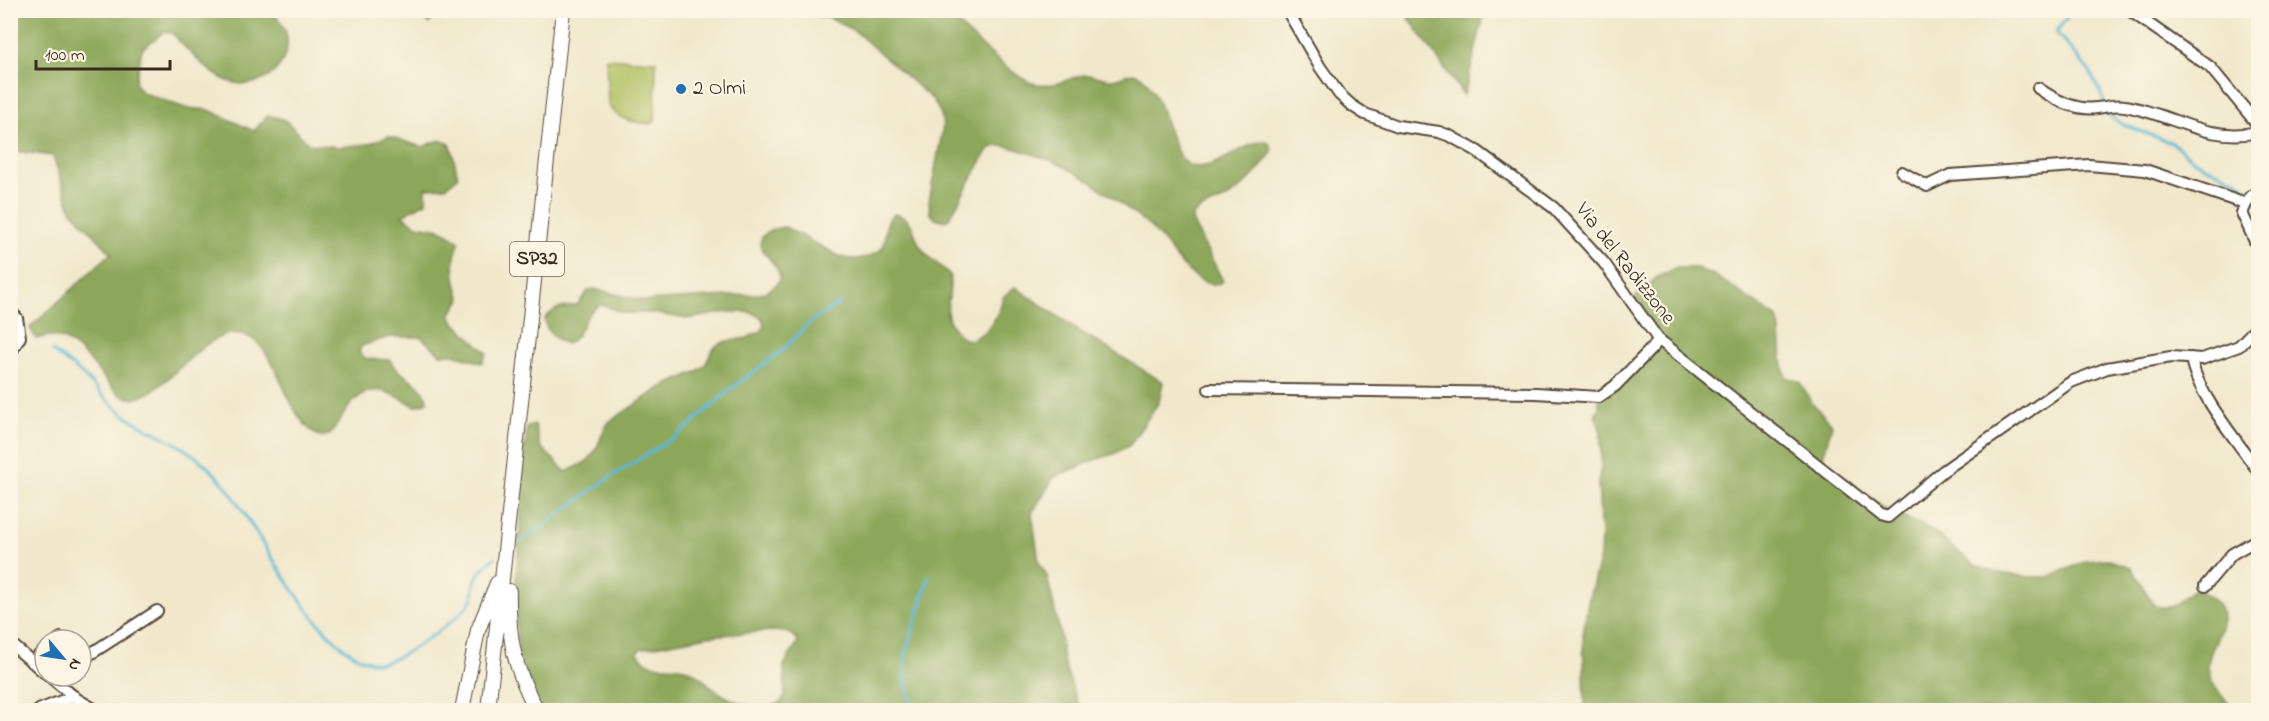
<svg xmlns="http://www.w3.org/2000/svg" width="2269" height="721" font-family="'Indie Flower',sans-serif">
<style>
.green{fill:#b0c164;stroke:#767641;stroke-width:1.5}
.forest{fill:#8ca75a;stroke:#64683c;stroke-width:1.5;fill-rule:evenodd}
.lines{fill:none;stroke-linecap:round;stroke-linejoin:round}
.stream{stroke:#57b7d5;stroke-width:3}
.minor-casing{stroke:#564638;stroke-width:14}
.major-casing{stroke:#564638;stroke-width:16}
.minor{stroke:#fff;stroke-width:10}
.major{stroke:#fff;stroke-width:14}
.poi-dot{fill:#1f6fb2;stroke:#fcf5e5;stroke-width:2}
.labels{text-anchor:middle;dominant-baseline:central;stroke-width:4.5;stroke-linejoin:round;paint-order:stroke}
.shield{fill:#fcf5e5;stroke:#75675a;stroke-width:1.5}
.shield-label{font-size:20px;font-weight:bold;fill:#3b2a1e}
.poi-label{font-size:21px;fill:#3b2a1e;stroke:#fcf5e5;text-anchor:start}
.street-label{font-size:21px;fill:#3b2a1e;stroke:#fcf5e5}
</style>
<rect width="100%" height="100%" fill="#fcf5e5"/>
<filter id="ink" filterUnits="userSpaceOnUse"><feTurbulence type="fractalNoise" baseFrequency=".0167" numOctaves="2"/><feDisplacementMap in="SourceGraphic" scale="12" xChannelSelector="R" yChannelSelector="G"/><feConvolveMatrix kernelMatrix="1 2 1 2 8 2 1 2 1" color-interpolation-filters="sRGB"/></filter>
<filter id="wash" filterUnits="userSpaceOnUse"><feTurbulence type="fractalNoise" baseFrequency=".008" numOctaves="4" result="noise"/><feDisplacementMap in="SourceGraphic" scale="24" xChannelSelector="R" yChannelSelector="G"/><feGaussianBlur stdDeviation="1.35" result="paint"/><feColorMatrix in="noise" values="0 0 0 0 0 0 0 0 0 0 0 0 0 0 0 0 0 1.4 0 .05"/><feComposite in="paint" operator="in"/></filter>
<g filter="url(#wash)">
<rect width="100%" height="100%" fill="#f1e8cc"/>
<path class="green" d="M606,58L656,61L655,121L651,124C635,122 616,121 608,104Z"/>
<path class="forest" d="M11,10L271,11C310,42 272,98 228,81C206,72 188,50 172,33L164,32L142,49L135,83L141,92L185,108L209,110L254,131L268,115L285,120L309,144L340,147L368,144L389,136L422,147C434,143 439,136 451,145L458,177L446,187L426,188V202L402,215L417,225L440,229L460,241C451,259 454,281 461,299L450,315L456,324L487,353L482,363L454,354H440L421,337H389L361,346L359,353L367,359L390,360C398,377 425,381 428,402L416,406C406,402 393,393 382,391C355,386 343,417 331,434L321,437C283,420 279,341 241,334C203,328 171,389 137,398C131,400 125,397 119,394C101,378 77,336 50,336C46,336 40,338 36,339L30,328L111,253L71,210L53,156L14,151L11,148Z
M411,11H489C483,14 477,18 470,20C459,23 447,15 435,16L429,23Z
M799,11H943C965,27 1014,83 1040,85C1056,87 1070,77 1085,75C1094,74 1103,79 1112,79C1123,78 1131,68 1142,77C1164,94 1170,157 1189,165C1212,175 1242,142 1266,141L1271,146L1272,152C1260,169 1243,189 1225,199C1214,205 1201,206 1192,216L1193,223L1223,281C1218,284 1215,286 1210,284C1185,277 1171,248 1154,231C1147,223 1137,217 1129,210C1097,184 1066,163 1026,152C1013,148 999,141 987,151L950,217L945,221L935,218L930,213L929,202L943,127L941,114L933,100L855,31L829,18Z
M1404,11H1485L1464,96Z
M895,214C916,218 912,235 922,249C929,259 942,266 950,275C953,306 935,313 964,339L972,340L986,331L999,311L1003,297L1015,287L1081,332L1163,382L1159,402L1130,445L1114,454L1097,459L1054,477L1032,513L1039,562L1047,576L1060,633L1063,660L1076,699L1083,710H541L518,654L515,595L521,511L519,501L527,427L535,425L540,446L566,472C573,468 582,465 588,460C600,449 600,432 610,421L662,387L696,372L705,365L712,351L717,345L727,341L747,338L762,331L764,325L762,318L753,313L746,312H728L687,319L652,313H624L602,305C582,311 584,335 567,344C555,340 544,330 545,318L556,309L577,305L588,291L594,289L645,301L761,294C809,274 747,254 763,236C768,230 777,228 785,227L841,257C856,261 872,259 883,247C887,236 883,220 895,214ZM771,631C781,632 794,631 798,642L784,665L785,697C771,718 735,703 718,692C708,685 699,674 688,669C671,662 650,673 638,653L639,649L708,636Z
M1676,268H1696L1714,275L1778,318C1782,338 1779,358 1786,377L1800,382L1812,403L1832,424L1822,461L1889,511L1930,529L1975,565L1993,572L2029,577H2048L2087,561L2108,559L2131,568L2155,606C2176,611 2178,599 2195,589C2202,590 2205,594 2211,598C2240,619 2207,643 2208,667C2210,686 2223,697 2235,710H1585L1583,633L1588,602L1600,557L1601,537L1598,483L1601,467V432L1595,414L1599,409V399L1663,340L1634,298L1656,278Z"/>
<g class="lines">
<path class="stream" d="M2073,10L2056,32L2090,72L2103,98L2105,111L2109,116L2124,125L2172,143L2195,161L2238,181L2258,198
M53,351C61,358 70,364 78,371C92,382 103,398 117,409C136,426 162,434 183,448C205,462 223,480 237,502C262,539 332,674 385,662C404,657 464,617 472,599C474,594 474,587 475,581C478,571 488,564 495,557
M520,542L609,478L678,435L731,389L784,349L810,322L840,303
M914,710L906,684L905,656L929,577"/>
</g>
</g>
<g filter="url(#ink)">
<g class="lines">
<defs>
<path id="minor" d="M1287,10L1320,67L1339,94L1351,105L1365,114L1398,126L1439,132L1450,136L1477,151L1554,208L1604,263L1658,339L1881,515L1888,517L1943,471L2071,382L2107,368L2171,357L2202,359L2239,346L2258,326V322
M2129,10L2210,67L2258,125
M2038,88C2055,100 2076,111 2097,108C2106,107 2116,104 2125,106C2172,114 2207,143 2258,132
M1902,172L1927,186L1950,175L2089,165L2145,170L2246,204
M2258,191L2249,198L2242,213L2258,248
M10,311L17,318L20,337L10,354
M2191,358C2197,395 2237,440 2258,471
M1209,389L1536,393L1599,397L1615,386L1654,346L1658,339
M2205,586L2232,554L2258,539
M58,640L61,638
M10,643L45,673
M81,660L157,611
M32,662L45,650
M49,676L77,699L96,710
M39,710L74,696"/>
<path id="major" d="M509,591C508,638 514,669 537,710
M462,710L478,630L497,583
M488,710L563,10"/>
</defs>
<use href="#minor" class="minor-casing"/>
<use href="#major" class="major-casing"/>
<use href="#minor" class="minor"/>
<use href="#major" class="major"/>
</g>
</g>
<circle class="poi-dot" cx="681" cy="89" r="6"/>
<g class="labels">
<rect class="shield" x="510" y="242" width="54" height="34" rx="4.5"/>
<g class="shield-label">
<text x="537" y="259">SP32</text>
</g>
<g class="poi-label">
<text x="693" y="89">2 Olmi</text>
</g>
<g class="street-label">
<text transform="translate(1625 264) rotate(52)">Via del Radizzone</text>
</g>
</g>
<rect width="2269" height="721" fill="none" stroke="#fcf5e5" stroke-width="36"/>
<g transform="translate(63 658) rotate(119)"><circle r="28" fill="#fcf5e5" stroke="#afa495" stroke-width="1.5"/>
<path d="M0-4.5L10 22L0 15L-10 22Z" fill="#1f6fb2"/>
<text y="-9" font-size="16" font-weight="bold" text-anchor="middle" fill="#3b2a1e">N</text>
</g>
<path d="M36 60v9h134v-9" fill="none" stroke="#3b2a1e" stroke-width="3"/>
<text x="45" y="60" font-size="18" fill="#3b2a1e" stroke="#fcf5e5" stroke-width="4.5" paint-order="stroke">100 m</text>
</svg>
